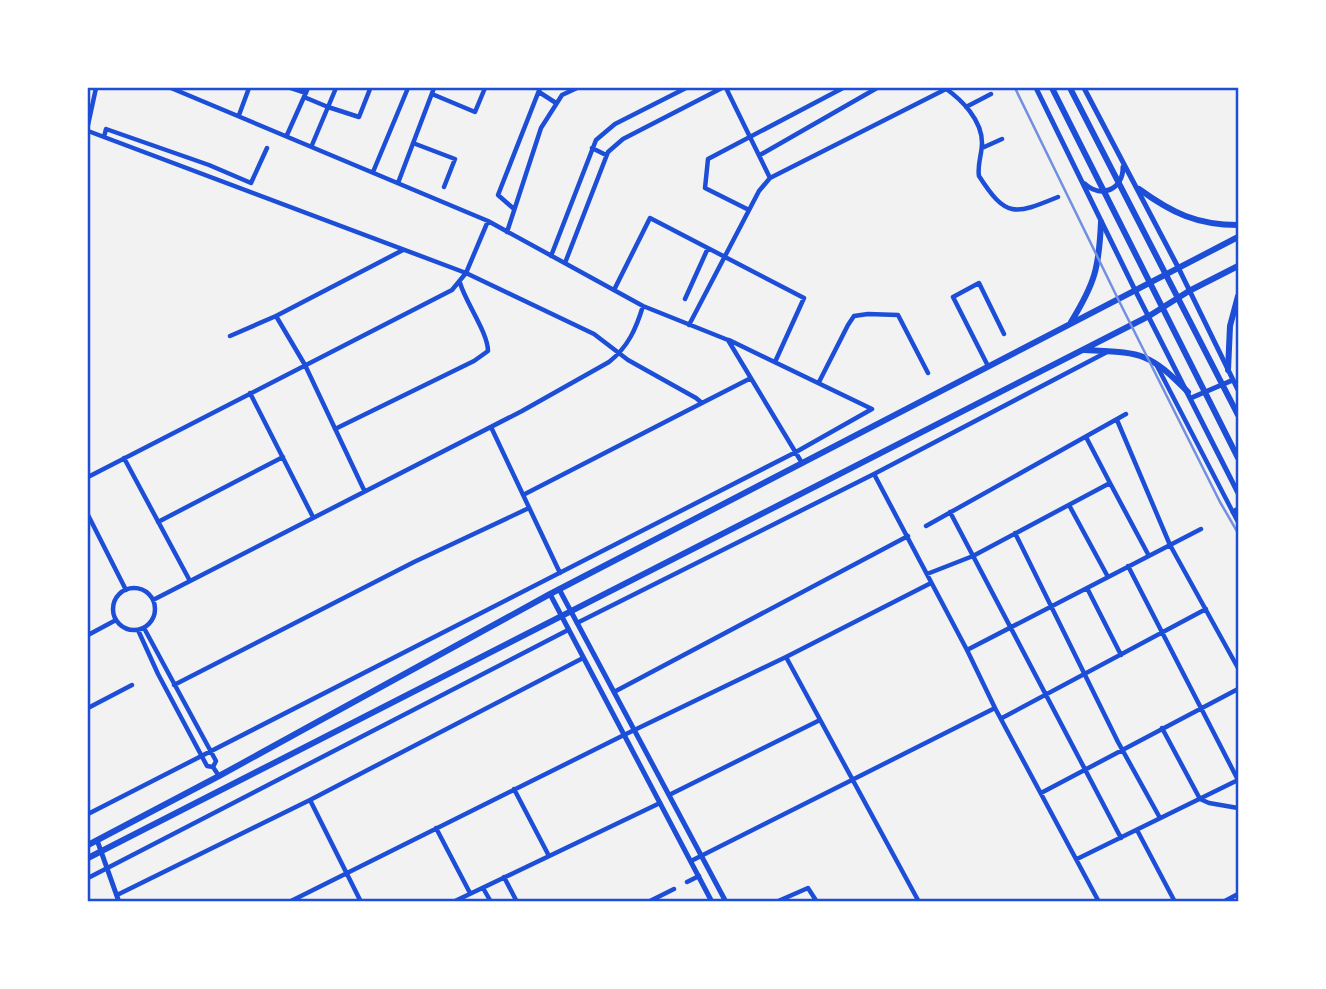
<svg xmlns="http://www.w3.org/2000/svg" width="1326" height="989" font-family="Lato,sans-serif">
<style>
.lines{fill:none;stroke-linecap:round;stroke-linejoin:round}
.minor{stroke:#1d4ed8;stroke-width:4.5}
.tertiary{stroke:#1d4ed8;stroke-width:5}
.secondary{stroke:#1d4ed8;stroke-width:6}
.primary{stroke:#1d4ed8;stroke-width:6}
.rail{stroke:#7290e2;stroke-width:2.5}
.neatline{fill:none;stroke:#1d4ed8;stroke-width:2.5}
</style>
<rect width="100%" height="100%" fill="#f2f2f2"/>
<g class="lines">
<path class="minor" d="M171,88L488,221L643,306L728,340L802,463
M291,88L306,93
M336,88L328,107L359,117L370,89
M726,88L770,178
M945,88C962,100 982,120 982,143C982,154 977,165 979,176C1006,218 1014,215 1058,197
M539,92L556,103
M432,94L475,112L485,88
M304,97L328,107L312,145
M966,107L991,94
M239,115L249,88
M88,125L96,88
M88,131L466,273L594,334L628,360L696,398L702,403L751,378
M287,135L308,88
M104,137L106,129L209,165L251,183L267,148
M413,143L455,159L444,187
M592,148L606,155
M982,148L1002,139
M760,155L877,88
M373,172L408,88
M398,183L434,88
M514,209L498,195L540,88
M749,210L705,188L708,159L843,88
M507,232L541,128L562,95L577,88
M551,256L596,140L615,124L686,88
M565,263L608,152L623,139L722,88
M614,290L650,218L804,298L775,362
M685,299L708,248
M689,325L759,191L770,178L946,89
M230,336L276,316
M729,340L872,409
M988,366L953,297L979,283L1004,334
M1157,366L1238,522
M819,382L848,325L854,316L868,314L898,315L928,373
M250,393L313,517
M1117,420L1170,545L1238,668
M491,427L560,573
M335,429L474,361L488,351C488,333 466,303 460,283
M124,458L190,581
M874,474L967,650L995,708L1099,902
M88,477L452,290L466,273L488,221
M1110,483L1149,556
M364,490L305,365L276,316L403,250
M523,495L702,403
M1069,505L1108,577
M950,512L1121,838
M88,515L126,590
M158,522L283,457
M926,526L1126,414
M1015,533L1118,742L1160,818
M1128,566L1238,780
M927,574L973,556L1110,483L1086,437
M113 609a21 21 0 1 1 42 0a21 21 0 1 1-42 0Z
M1087,588L1121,655
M153,600L522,411L609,362C628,347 636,329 643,306
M577,623L874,474L1107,352
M144,628L216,761L213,767
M138,630L158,674L207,766L213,767L219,776
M88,635L116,620
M967,650L1201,529
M786,657L919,902
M174,685L414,562L529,508
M614,692L908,536
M88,708L132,685
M1002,718L1206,609
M1162,728L1200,799L1209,803L1238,808
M514,789L549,856
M1041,793L1238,689
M669,795L820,720
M310,800L361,902
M88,814L796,452L872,409
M436,828L470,893
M1137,830L1175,902
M1077,859L1238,780
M691,861L995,708
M504,877L517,902
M88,878L568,630
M687,882L699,876
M483,888L491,902
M117,895L310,800L583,658
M289,902L624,735L786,657L931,583
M453,902L660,803
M648,902L674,889
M776,902L808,888L817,902
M1223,902L1238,894"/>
<path class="tertiary" d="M1036,88L1135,290L1238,493
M1084,88L1178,267L1238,390
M1085,184C1102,199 1123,189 1123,167
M1191,398L1233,380
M1233,512L1238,509
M559,589L726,902
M550,594L712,902
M97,840L119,902"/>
<path class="secondary" d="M1139,189C1172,213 1197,225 1238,225
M1071,322C1095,283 1099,268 1101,222
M1085,350C1141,353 1148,351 1188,392
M1228,370L1230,326L1238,296
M88,845L219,776L550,594L1238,237
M88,858L1149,316L1189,291L1238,266"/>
<path class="primary" d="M1052,88L1238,458
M1070,88L1238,415"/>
<path class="rail" d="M1015,88L1119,301L1220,502L1238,533"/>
</g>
<rect width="1326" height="989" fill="none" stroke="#ffffff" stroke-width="178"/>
<rect x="89" y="89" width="1148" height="811" class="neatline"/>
</svg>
